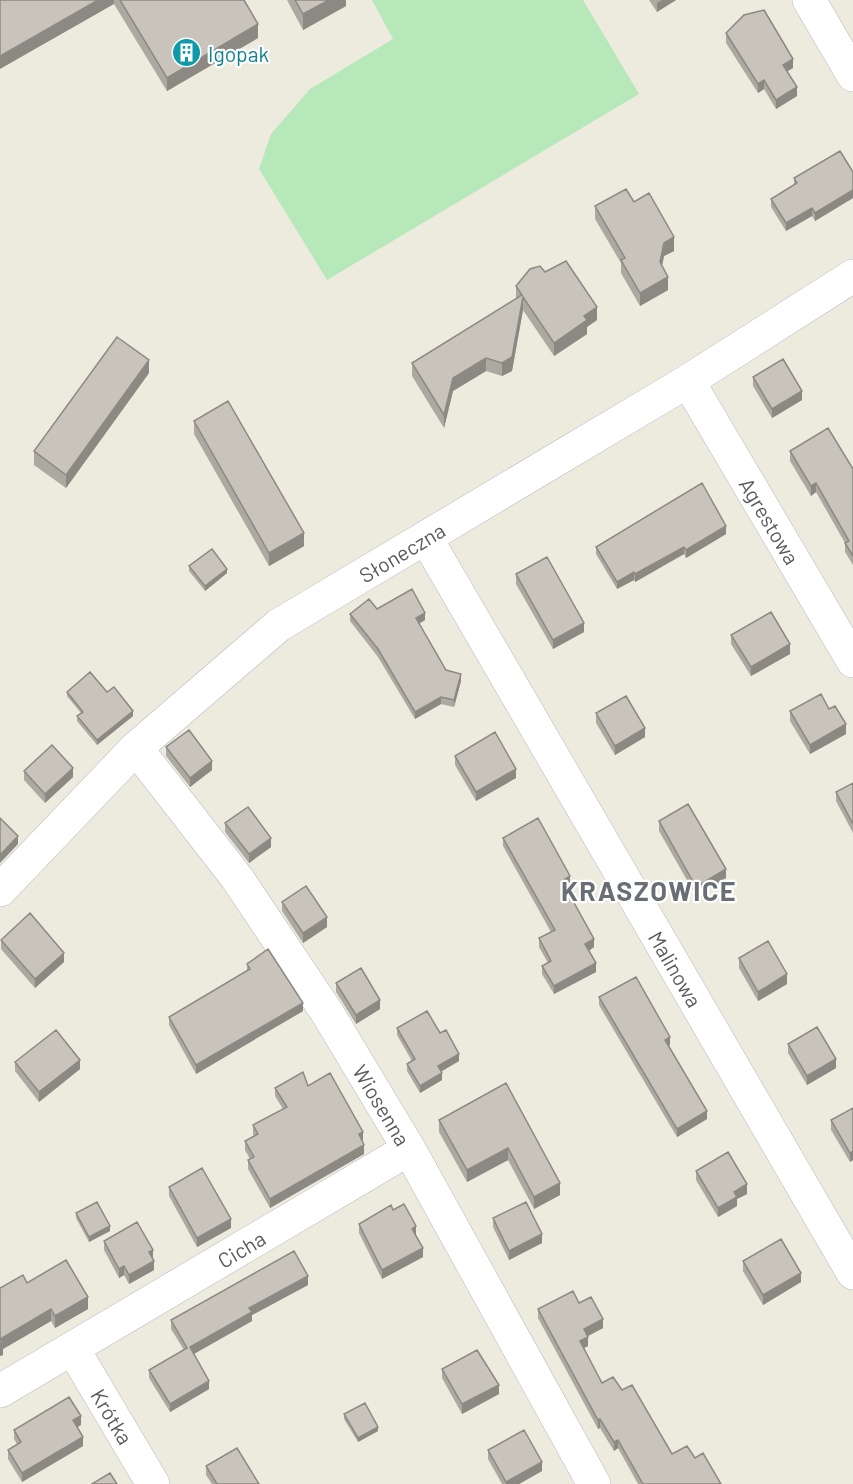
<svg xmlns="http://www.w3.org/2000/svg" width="853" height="1484" font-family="Barlow,sans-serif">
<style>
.green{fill:#b7e8b9}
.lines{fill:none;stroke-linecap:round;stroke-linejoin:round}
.minor-casing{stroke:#b7babf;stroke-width:34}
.minor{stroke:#fff;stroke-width:33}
.wall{fill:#aca9a1}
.shaded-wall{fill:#8c8983}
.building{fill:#c8c4bb;stroke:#8c8983;stroke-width:1.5}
.labels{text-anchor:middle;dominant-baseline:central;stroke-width:4.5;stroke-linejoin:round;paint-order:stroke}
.culture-label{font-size:21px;fill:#0d838f;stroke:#fff;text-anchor:start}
.street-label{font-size:21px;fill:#585c61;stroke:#fff}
.district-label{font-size:27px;font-weight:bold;letter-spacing:1.5px;fill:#686e74;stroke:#fff}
</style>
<rect width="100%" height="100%" fill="#edeade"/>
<path class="green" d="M372,0H583L639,94L327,280L259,169L271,134L310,89L393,39Z"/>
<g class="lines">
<defs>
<g id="minor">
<path d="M809,0L853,75"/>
<path id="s1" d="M688,381L853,661"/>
<path id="s2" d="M426,538L853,1273"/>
<path id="s3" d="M136,748L237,878L328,1014L409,1149L594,1484"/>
<path id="s4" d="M0,890L136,748L279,625L688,381L853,276"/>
<path id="s5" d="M73,1349L153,1484"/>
<path id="s6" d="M0,1391L409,1149"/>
</g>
</defs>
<use href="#minor" class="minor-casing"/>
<use href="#minor" class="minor"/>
</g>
<path class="wall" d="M0,0H244L258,38L167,91L114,4Z
M287,0H346V6L303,30Z
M649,0H676L657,12Z
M726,33L793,68L787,71L797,96L776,109L764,89L758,93L726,43Z
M853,172V198L815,221L812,216L786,231L771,207V199L794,185V178Z
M595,206L674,251L664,256L662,266L668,290L640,306L621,273V263L595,219Z
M545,272L597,320L587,327V334L554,356L523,310L512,371L502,376L486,371L453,391L444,428L412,376V363L516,299V286Z
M149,373L66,488L34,465V451Z
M753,377L802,400L772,418L753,386Z
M194,421L304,546L269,566L194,434Z
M790,451L853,469V565L845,552V543L816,492L811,496L790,461Z
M726,534L686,558L684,554L635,582L634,580L617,589L596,554V547Z
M189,566L227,573L205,591L189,571Z
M516,574L584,632L553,649L516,584Z
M377,609L425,620L419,624L446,670L461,681L454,707L441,704L415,719L378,657L350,621V614Z
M731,635L790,654L751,676L731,644Z
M67,692H107L133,716L97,745L77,721V716L81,713L67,696Z
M829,709L846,734L810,754L790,721V711Z
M596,713L645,737L615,755L596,723Z
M166,747L212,770L190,787L166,756Z
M455,756L516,778L476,801L455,765Z
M24,771L73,777L45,803L24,780Z
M853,783V833L836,801V792Z
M659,821L726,878L696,896L659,831Z
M225,823L271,847L249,863L225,832Z
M503,838L570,885L566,888L594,947L589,951L596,972L554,994L542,974V966L548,963L539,947V938L551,932L503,846Z
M282,902L327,927L303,943L282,911Z
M1,940L64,962L35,988L1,949Z
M739,958L787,984L758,1001L739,968Z
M247,964L303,1011L196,1074L169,1025V1017L247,971Z
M336,983L380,1009L356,1024L336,992Z
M599,997L670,1045L668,1046L707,1119L677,1137L599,1005Z
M397,1028L440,1033L459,1061L441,1072L442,1080L420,1093L407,1071V1064L412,1061L397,1035Z
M788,1044L836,1068L807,1085L788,1053Z
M15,1062L80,1069L39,1102L15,1071Z
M506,1083L560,1195L534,1209L508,1160L467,1182L439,1132V1120Z
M308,1086L363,1140L362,1141L364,1154L270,1208L248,1169V1160L250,1159L245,1150V1141L254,1136L253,1134V1125L283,1109L275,1096V1088Z
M853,1108V1160L850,1162L831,1130V1120Z
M696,1171L747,1194L737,1199V1206L718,1217L696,1180Z
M169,1187L231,1228L197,1247L169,1196Z
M393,1210L416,1236L423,1257L382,1279L359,1233V1224Z
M76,1213L110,1231L89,1242L76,1218Z
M493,1218L542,1243L509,1260L493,1227Z
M104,1241L153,1259L154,1270L129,1284L124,1275L119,1278L104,1250Z
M743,1261L801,1282L763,1305L743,1271Z
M27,1283L88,1309L55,1328L51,1321L3,1349V1355L0,1356Z
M308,1285L252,1315V1321L194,1354L209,1389L170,1412L149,1378V1370L184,1350L171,1329V1320Z
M538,1309L603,1328L588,1336V1346L584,1348L602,1383L622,1390L672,1454L695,1458L721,1484H638L618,1448L614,1451L600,1428L598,1429L538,1318Z
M442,1369L499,1394L462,1414L442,1378Z
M344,1414L378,1431L358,1442L344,1419Z
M81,1425L77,1427L83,1446L22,1482L8,1459V1450L17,1444L14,1439V1430Z
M488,1450L542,1471L519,1484H502L488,1459Z
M206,1466L259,1484H212L206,1475Z"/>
<path class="shaded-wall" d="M98,0H114V4L0,69V56Z
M329,0H346V6L303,30V14Z
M662,0H676L657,12V3Z
M258,24V38L167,91V78Z
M793,59V68L783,74V65Z
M764,80V89L758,93V84Z
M797,87V96L776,109V100Z
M853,190V198L815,221V213Z
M812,208V216L786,231V223Z
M674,237V251L664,256L660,275V262L664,243Z
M668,277V290L640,306V293Z
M523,297V310L512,371L502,376V363Z
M597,307V320L587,327V334L554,356V343L584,316Z
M486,358V371L453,391L444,428V415L453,378Z
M149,360V373L66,488V475Z
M802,391V400L772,418V409Z
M816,483V492L811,496V486Z
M726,526V534L686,558V550Z
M304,533V546L269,566V553Z
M684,547V554L635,582V574Z
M227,569V573L205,591V586Z
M634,572V580L617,589V582Z
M425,613V620L416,625V618Z
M584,623V632L553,649V640Z
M790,644V654L751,676V667Z
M461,674V681L454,707V700Z
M441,697V704L415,719V712Z
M133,711V716L97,745V740Z
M846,724V734L810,754V745Z
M645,728V737L615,755V746Z
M212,761V770L190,787V778Z
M73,768V777L45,803V794Z
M516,769V778L476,801V792Z
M18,836V844L0,863V855Z
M271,838V847L249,863V854Z
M726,869V878L696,896V887Z
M570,876V885L562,890V881Z
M327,917V927L303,943V933Z
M594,939V947L585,953V944Z
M64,953V962L35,988V979Z
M596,963V972L554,994V986Z
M787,974V984L758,1001V992Z
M380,1000V1009L356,1024V1015Z
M303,1003V1011L196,1074V1065Z
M670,1037V1045L665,1048V1040Z
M459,1054V1061L438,1073V1066Z
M836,1059V1068L807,1085V1076Z
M80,1060V1069L39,1102V1092Z
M442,1073V1080L420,1093V1086Z
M707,1111V1119L677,1137V1129Z
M363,1132V1140L359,1143V1134Z
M364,1145V1154L270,1208V1199Z
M508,1148V1160L467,1182V1170Z
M853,1151V1160L850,1162V1153Z
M560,1183V1195L534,1209V1197Z
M747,1184V1194L737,1199V1206L718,1217V1208L734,1192Z
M231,1219V1228L197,1247V1238Z
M110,1226V1231L89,1242V1237Z
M416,1226V1236L412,1229Z
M542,1234V1243L509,1260V1251Z
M423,1248V1257L382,1279V1270Z
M153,1250V1259L149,1252Z
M154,1261V1270L129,1284V1275Z
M124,1266V1275L119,1278V1269Z
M801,1273V1282L763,1305V1295Z
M308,1276V1285L252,1315V1321L190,1356V1347L249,1308Z
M88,1297V1309L55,1328V1316Z
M51,1309V1321L3,1349V1355L0,1356V1339Z
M603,1319V1328L584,1338V1329Z
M588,1337V1346L580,1350V1341Z
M209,1381V1389L170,1412V1404Z
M499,1385V1394L462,1414V1404Z
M81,1416V1425L73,1430V1420Z
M600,1419V1428L598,1429V1420Z
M378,1427V1431L358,1442V1438Z
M83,1437V1446L22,1482V1473Z
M618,1440V1448L614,1451V1442Z
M542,1462V1471L519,1484H506V1482Z"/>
<path class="building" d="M0,0H98L0,56Z
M120,0H244L258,24L167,78Z
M295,0H329L303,14Z
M764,10L793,59L783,65L797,87L776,100L764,80L758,84L726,33L744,15Z
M840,151L853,172V190L815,213L812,208L786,223L771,199L797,183L794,178Z
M626,189L634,202L649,193L674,237L664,243L660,262L668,277L640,293L621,260L625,258L595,206Z
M566,261L597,307L584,316L587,320L554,343L523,297L512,357L502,363L486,358L453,378L444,415L412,363L522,295L516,286L530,269L540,266L545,272Z
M117,337L149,360L66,475L34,451Z
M783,359L802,391L772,409L753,377Z
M228,401L304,533L269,553L194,421Z
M828,428L853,469V556L845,543L849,541L816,483L811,486L790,451Z
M702,483L726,526L686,550L684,547L635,574L634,572L617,582L596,547Z
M212,549L227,569L205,586L189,566Z
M547,557L584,623L553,640L516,574Z
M412,589L425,613L416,618L446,670L461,674L454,700L441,697L415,712L378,649L350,614L369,599L377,609Z
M771,612L790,644L751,667L731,635Z
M90,672L107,692L114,687L133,711L97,740L77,716L83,712L67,692Z
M821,694L829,709L835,706L846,724L810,745L790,711Z
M626,696L645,728L615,746L596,713Z
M189,730L212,761L190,778L166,747Z
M495,732L516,769L476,792L455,756Z
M52,745L73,768L45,794L24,771Z
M853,783V824L836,792Z
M688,804L726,869L696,887L659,821Z
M248,807L271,838L249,854L225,823Z
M0,818L18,836L0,855Z
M538,818L570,876L562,881L594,939L585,944L596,963L554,986L542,966L551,961L539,938L555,930L503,838Z
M306,886L327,917L303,933L282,902Z
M30,913L64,953L35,979L1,940Z
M768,941L787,974L758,992L739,958Z
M268,949L303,1003L196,1065L169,1017L250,969L247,964Z
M361,968L380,1000L356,1015L336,983Z
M636,977L670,1037L665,1040L707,1111L677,1129L599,997Z
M427,1011L440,1033L446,1030L459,1054L438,1066L442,1073L420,1086L407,1064L415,1059L397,1028Z
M817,1027L836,1059L807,1076L788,1044Z
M56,1030L80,1060L39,1092L15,1062Z
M303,1072L308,1086L330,1073L363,1132L359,1134L364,1145L270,1199L248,1160L254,1157L245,1141L258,1134L253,1125L287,1107L275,1088Z
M506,1083L560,1183L534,1197L508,1148L467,1170L439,1120Z
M853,1108V1151L850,1153L831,1120Z
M728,1152L747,1184L734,1192L737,1197L718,1208L696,1171Z
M202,1168L231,1219L197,1238L169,1187Z
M97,1202L110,1226L89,1237L76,1213Z
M526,1202L542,1234L509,1251L493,1218Z
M404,1204L416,1226L412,1229L423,1248L382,1270L359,1224L391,1205L393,1210Z
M137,1222L153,1250L149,1252L154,1261L129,1275L124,1266L119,1269L104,1241Z
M781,1239L801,1273L763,1295L743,1261Z
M294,1251L308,1276L249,1308L252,1312L190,1347L209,1381L170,1404L149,1370L187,1348L171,1320Z
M66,1260L88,1297L55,1316L51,1309L0,1339L3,1342L0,1344V1288L23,1275L27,1283Z
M573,1291L579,1303L591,1297L603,1319L584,1329L588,1337L580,1341L602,1383L613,1377L622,1390L632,1385L672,1454L687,1446L695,1458L703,1453L721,1484H643L618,1440L614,1442L600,1419L598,1420L538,1309Z
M477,1350L499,1385L462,1404L442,1369Z
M69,1397L81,1416L73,1420L83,1437L22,1473L8,1450L21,1442L14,1430Z
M365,1403L378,1427L358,1438L344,1414Z
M524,1430L542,1462L506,1482L488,1450Z
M237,1448L259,1484H217L206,1466Z
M110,1473L117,1484H92Z"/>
<defs>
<symbol id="building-disc" viewBox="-11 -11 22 22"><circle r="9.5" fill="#0f9aa8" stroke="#fff"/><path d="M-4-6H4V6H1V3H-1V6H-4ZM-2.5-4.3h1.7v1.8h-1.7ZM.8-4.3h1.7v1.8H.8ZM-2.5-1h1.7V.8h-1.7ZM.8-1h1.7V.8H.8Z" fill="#fff"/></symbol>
</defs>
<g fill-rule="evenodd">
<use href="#building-disc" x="170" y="36" width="33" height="33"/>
</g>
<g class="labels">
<g class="culture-label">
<text x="208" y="53">Igopak</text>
</g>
<g class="street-label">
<text stroke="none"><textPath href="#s1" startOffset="162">Agrestowa</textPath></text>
<text stroke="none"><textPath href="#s4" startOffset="528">Słoneczna</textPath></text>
<text stroke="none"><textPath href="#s2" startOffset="498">Malinowa</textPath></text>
<text stroke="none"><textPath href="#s3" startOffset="434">Wiosenna</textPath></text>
<text stroke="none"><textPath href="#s6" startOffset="280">Cicha</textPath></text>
<text stroke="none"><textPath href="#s5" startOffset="78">Krótka</textPath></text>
</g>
<g class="district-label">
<text x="649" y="890">KRASZOWICE</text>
</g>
</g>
</svg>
